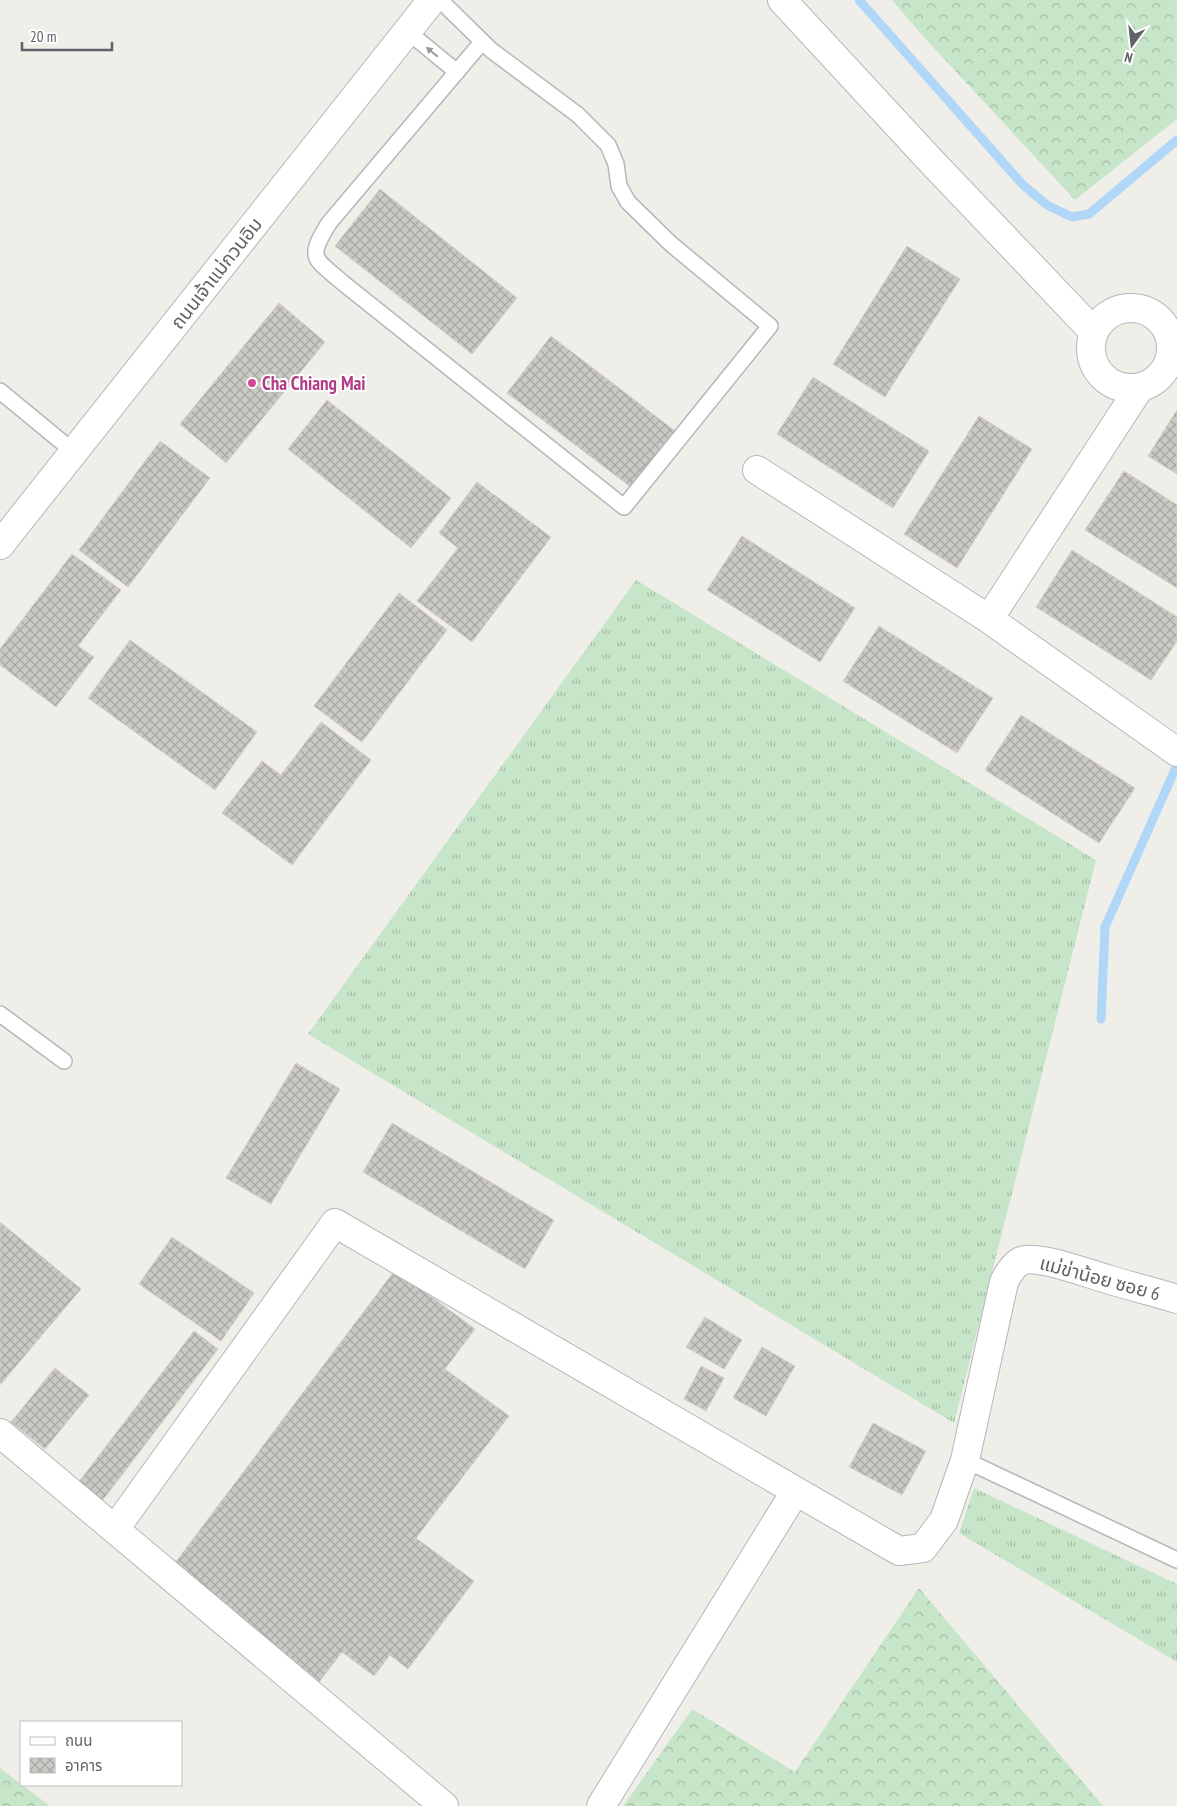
<svg xmlns="http://www.w3.org/2000/svg" width="1177" height="1806" font-family="'PT Sans Narrow','Noto Sans Thai',sans-serif">
<style>
.grass{fill:url(#grass-tufts)}
.forest{fill:url(#forest-crowns)}
.lines{fill:none;stroke-linecap:round;stroke-linejoin:round}
.stream{stroke:#b0d7f8;stroke-width:9}
.building{fill:url(#building-cross-hatch);stroke:#d4d0c7}
.service-casing{stroke:#b5b7bb;stroke-width:18}
.minor-casing{stroke:#b5b7bb;stroke-width:30}
.service{stroke:#fff;stroke-width:15}
.minor{stroke:#fff;stroke-width:28}
.oneway{fill:#97999c}
.hotel-dot{fill:#d1479c;stroke:#fff;stroke-width:2}
.labels{text-anchor:middle;dominant-baseline:central;stroke-width:4;stroke-linejoin:round;paint-order:stroke}
.street-label{font-size:19px;fill:#5f6267;stroke:#fff}
.hotel-label{font-size:19px;font-weight:bold;fill:#b23c85;stroke:#fff;text-anchor:start}
</style>
<defs>
<pattern id="grass-tufts" width="24" height="20" patternUnits="userSpaceOnUse" patternTransform="scale(1.25)"><rect width="24" height="20" fill="#c7e5c8"/><path d="M3 7l-1-3M5 7V3M7 7l1-3M15 17l-1-3M17 17v-4M19 17l1-3" fill="none" stroke="#a5bda6"/></pattern>
<pattern id="forest-crowns" width="20" height="18" patternUnits="userSpaceOnUse" patternTransform="scale(1.25)"><rect width="20" height="18" fill="#c7e5c8"/><path d="M2 6a3 3 0 1 1 6 0M12 15a3 3 0 1 1 6 0" fill="none" stroke="#a5bda6"/></pattern>
<pattern id="building-cross-hatch" width="8" height="8" patternUnits="userSpaceOnUse" patternTransform="scale(1.25)"><rect width="8" height="8" fill="#cbc9c4"/><path d="M0 0l8 8M0 8l8-8" fill="none" stroke="#a8a7a3"/></pattern>
</defs>
<rect width="100%" height="100%" fill="#f0eee8"/>
<path class="grass" d="M636,580L1096,860L954,1423L308,1034Z
M974,1488L1177,1584V1662L959,1533Z"/>
<path class="forest" d="M892,0H1177V119L1075,200L921,34Z
M919,1588L1103,1806H623L692,1709L795,1772Z
M0,1768L50,1806H0Z"/>
<g class="lines">
<path class="stream" d="M859,0L1023,185L1047,205L1072,217L1089,214L1177,140
M1101,1019L1105,927L1177,765"/>
</g>
<path class="building" d="M380,189L517,298L472,354L335,246Z
M907,246L960,279L885,397L833,364Z
M279,303L325,342L226,463L180,424Z
M551,336L679,434L636,491L507,393Z
M813,377L929,451L893,508L777,434Z
M327,400L451,498L411,548L288,449Z
M1177,410V474L1148,456Z
M979,416L1032,449L957,568L904,534Z
M160,441L210,478L128,587L79,550Z
M1124,471L1177,505V588L1085,530Z
M477,482L551,537L472,642L417,601L458,548L439,533Z
M742,536L855,608L820,662L707,590Z
M1072,550L1177,617V641L1151,680L1036,607Z
M72,554L121,590L78,646L94,657L56,707L0,665V649Z
M399,593L447,630L362,742L314,706Z
M879,626L993,698L957,753L843,681Z
M130,640L257,732L215,790L88,698Z
M1021,715L1135,788L1099,843L985,770Z
M321,722L371,760L292,865L222,813L262,761L281,775Z
M296,1063L340,1089L271,1204L226,1178Z
M392,1123L554,1220L525,1269L363,1172Z
M0,1222L81,1289L0,1385Z
M172,1237L254,1293L221,1341L139,1284Z
M395,1270L475,1329L445,1369L509,1416L416,1538L474,1581L408,1669L390,1655L374,1676L342,1652L319,1682L169,1571Z
M705,1317L742,1340L724,1369L686,1347Z
M194,1331L218,1349L102,1501L78,1483Z
M762,1347L795,1366L766,1416L733,1398Z
M701,1366L724,1378L706,1411L684,1399Z
M55,1368L89,1395L45,1449L11,1422Z
M873,1423L926,1451L902,1495L849,1467Z"/>
<g class="lines">
<defs>
<path id="service" d="M440,0L491,50L578,115L608,145L616,164L619,186L628,202L671,244L770,326L624,507L343,283C313,257 307,259 329,223L482,42
M407,31L457,72
M0,391L74,452
M0,1014L64,1061
M965,1460L1177,1560"/>
<path id="minor" d="M782,0L930,160L1093,331
M1091 348a40 40 0 1 1 80 0a40 40 0 1 1-80 0Z
M757,470L989,619L1177,752
M0,545L432,0
M989,619L1140,387
M0,1433L444,1806
M115,1529L335,1223L899,1551L923,1548L944,1520L965,1460L1004,1282C1008,1274 1013,1265 1021,1261C1037,1254 1089,1274 1107,1279C1130,1286 1154,1292 1177,1299
M601,1806L795,1492"/>
</defs>
<use href="#service" class="service-casing"/>
<use href="#minor" class="minor-casing"/>
<use href="#service" class="service"/>
<use href="#minor" class="minor"/>
</g>
<defs><path id="oneway-solid" d="M-6-.8H1V-3.2L6.5 0L1 3.2V.8H-6Z" transform="scale(1.25)"/></defs>
<use class="oneway" href="#oneway-solid" transform="translate(432 52) rotate(-140)"/>
<circle class="hotel-dot" cx="252" cy="383" r="5"/>
<g class="labels">
<g class="street-label">
<text transform="translate(216 273) rotate(-52)">ถนนเจ้าแม่กวนอิม</text>
<text transform="translate(1100 1278) rotate(15)">แม่ข่าน้อย ซอย 6</text>
</g>
<g class="hotel-label">
<text x="262" y="383">Cha Chiang Mai</text>
</g>
</g>
<rect x="20" y="1721" width="162" height="65" fill="#ffffff" stroke="#bfc0c2"/>
<rect x="30" y="1737" width="25" height="8" fill="#ffffff" stroke="#bfc0c2"/>
<text x="65" y="1746" font-size="15" fill="#5f6267">ถนน</text>
<rect x="30" y="1758" width="25" height="15" fill="url(#building-cross-hatch)" stroke="#bfc0c2"/>
<text x="65" y="1771" font-size="15" fill="#5f6267">อาคาร</text>
<g transform="translate(1132 45) rotate(195)" stroke="#ffffff" stroke-width="4" paint-order="stroke">
<path d="M0-4L9 19L0 12L-9 19Z" fill="#5f6267"/>
<text y="-8" font-size="14" font-weight="bold" text-anchor="middle" fill="#5f6267">N</text>
</g>
<path d="M22 42v8h90v-8" fill="none" stroke="#5f6267" stroke-width="2.5"/>
<text x="30" y="42" font-size="15" fill="#5f6267" stroke="#ffffff" stroke-width="4" paint-order="stroke">20 m</text>
</svg>
